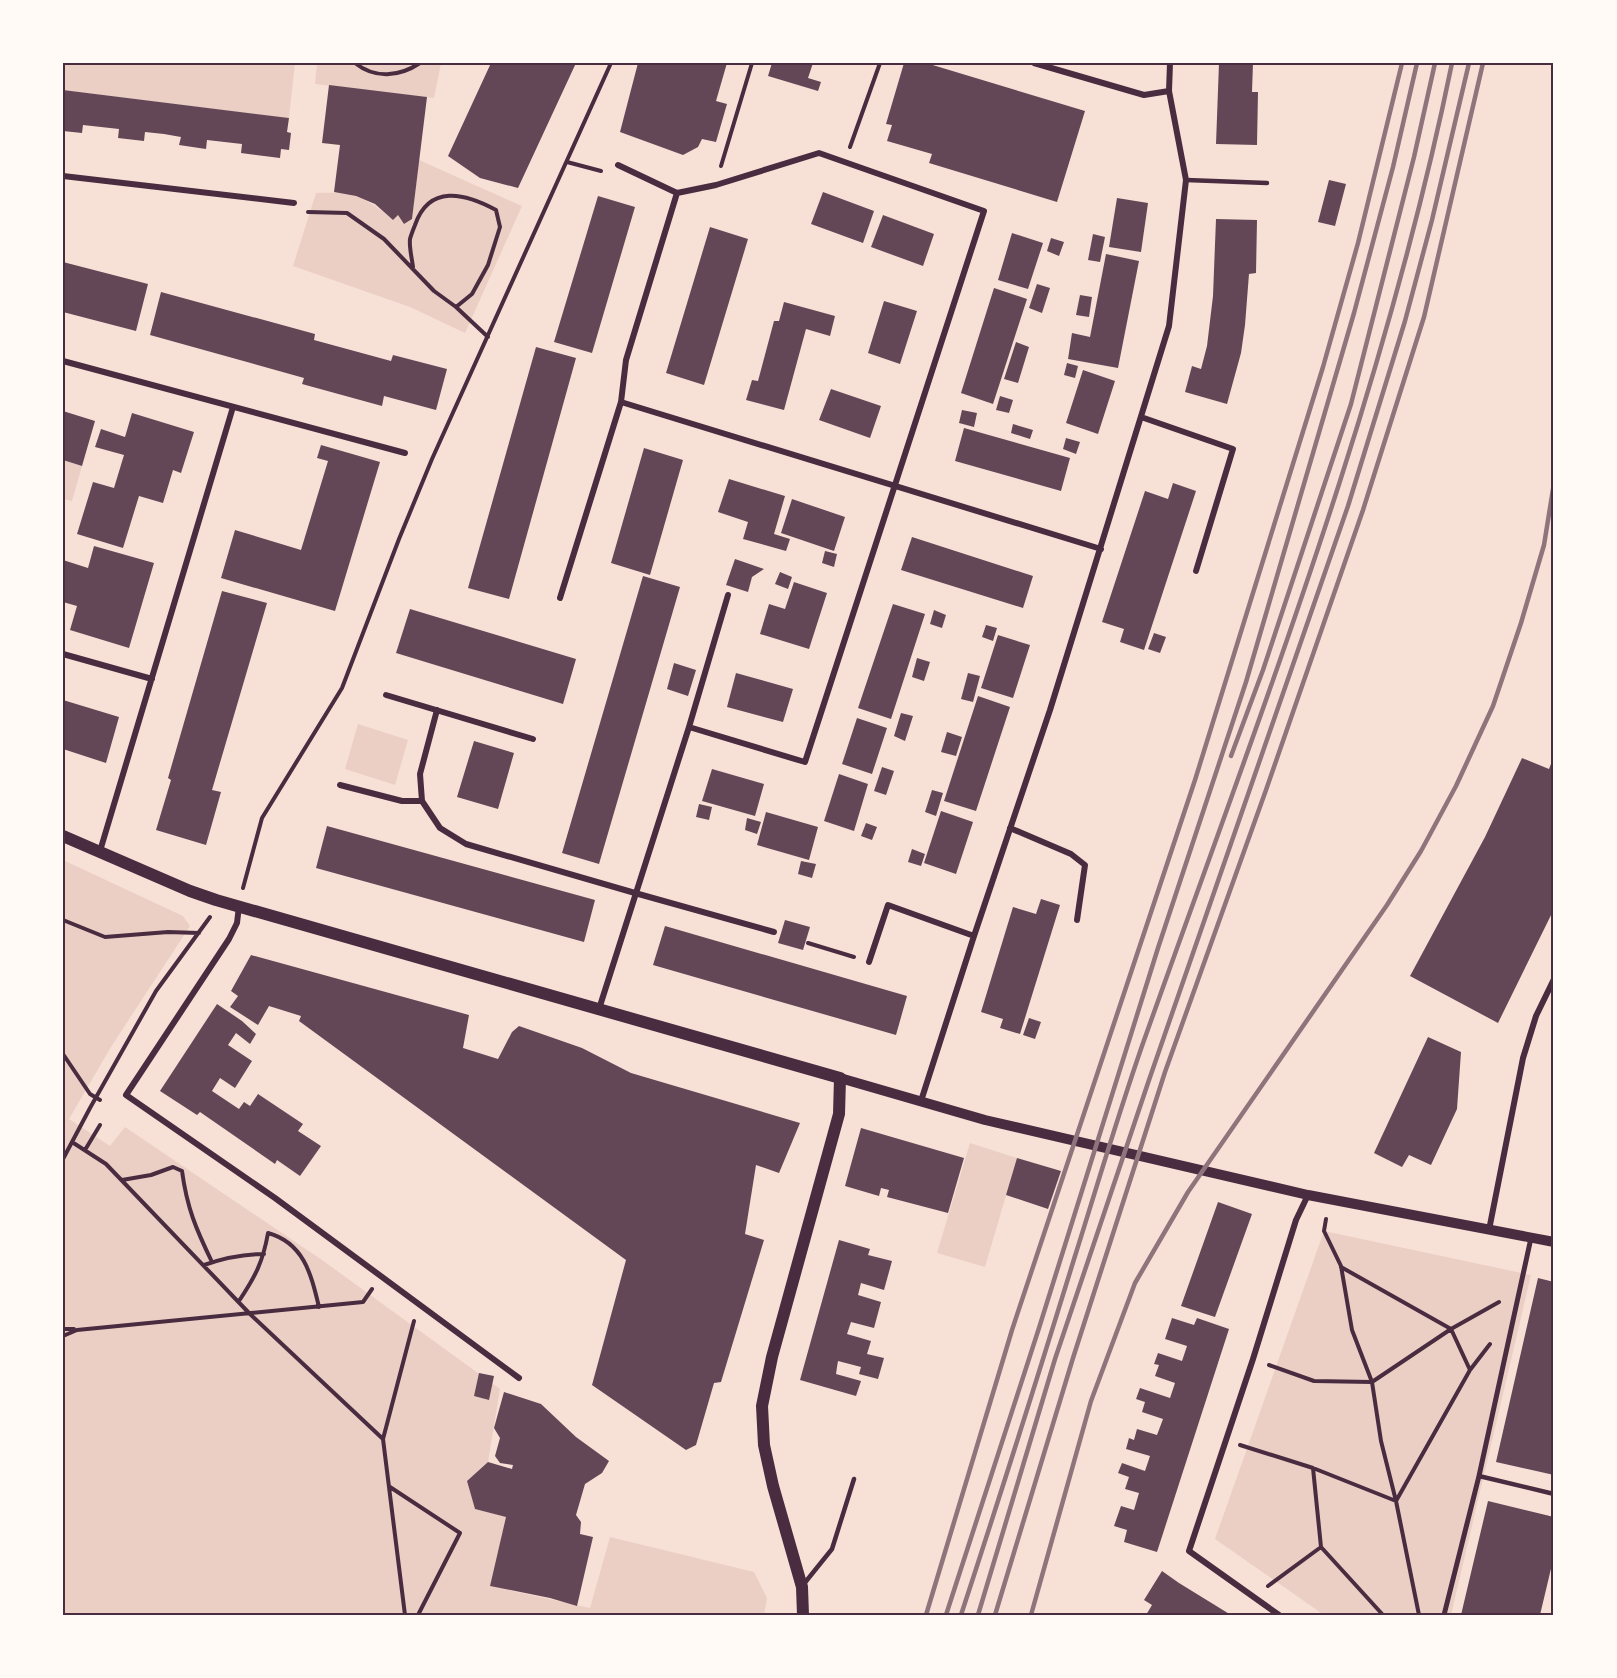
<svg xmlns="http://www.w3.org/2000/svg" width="1617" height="1678" font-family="Poppins,sans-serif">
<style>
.green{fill:#ebcfc5}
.building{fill:#644757}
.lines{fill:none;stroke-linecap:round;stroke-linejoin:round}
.path{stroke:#4a2c40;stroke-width:4}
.service{stroke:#4a2c40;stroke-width:4.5}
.pedestrian{stroke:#4a2c40;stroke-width:5}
.minor{stroke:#4a2c40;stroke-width:6}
.tertiary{stroke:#4a2c40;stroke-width:10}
.secondary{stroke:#4a2c40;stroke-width:12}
.rail{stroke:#8f747c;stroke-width:4.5}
.neatline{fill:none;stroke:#4a2c40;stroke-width:2}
</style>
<rect width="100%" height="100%" fill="#f7e1d7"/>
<path class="green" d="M63,63H295L289,118L63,90Z
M317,63H441L434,98L315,84Z
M419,160L522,206L465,333L410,307L293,266L316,193C351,191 367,197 393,220L398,215L404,224L412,219Z
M63,460L82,466L72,501L63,499Z
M358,724L408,740L395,785L345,769Z
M63,860L183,916L190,926L111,1047L69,1119L110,1146L125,1127L322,1260L500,1389L488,1462L467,1481L475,1509L506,1517L490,1586L590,1608L610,1537L754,1572L767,1598L764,1615H63Z
M970,1143L1017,1158L985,1267L937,1253Z
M1324,1231L1531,1275L1451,1615H1324L1215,1539Z"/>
<path class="building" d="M491,63H576L518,188L480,178L448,156Z
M638,63H727L716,101L727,104L716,142L702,139L698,147L683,155L620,132Z
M772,63H813L808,78L821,82L818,91L768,76Z
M904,63H926L1085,111L1057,202L929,163L932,154L887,141L892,125L886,124Z
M1219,63H1253L1252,92H1258L1257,145L1216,144Z
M329,85L427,97L412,219L404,224L398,215L393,220L375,204L356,196L334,192L340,145L322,143Z
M63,90L289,118L287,132L291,133L289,150L281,149L280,158L241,153L242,144L207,140L206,149L179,145L181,137L164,134L145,132L144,141L118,138L119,129L83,125L82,133L63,131Z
M1329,180L1346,184L1335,226L1318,222Z
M823,192L874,211L863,243L811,224Z
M598,196L635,207L592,353L554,342Z
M1117,198L1148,203L1141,252L1109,247Z
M883,215L934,234L923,266L871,247Z
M1216,219L1257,220L1256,273L1249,274L1245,325L1241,353L1227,404L1185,392L1192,366L1201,369L1207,346L1213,296Z
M710,227L748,239L704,385L666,373Z
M1012,233L1043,243L1028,289L998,280Z
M1093,234L1105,237L1100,262L1088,260Z
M1051,238L1064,242L1059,256L1047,251Z
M1106,254L1139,261L1118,368L1068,359L1072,333L1090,337Z
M63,262L148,284L136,331L63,312Z
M1037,284L1050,288L1042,313L1029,308Z
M994,288L1027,299L993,404L961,393Z
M161,292L315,334L314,340L391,361L393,355L447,369L436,410L384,396L382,406L302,384L304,378L150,335Z
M1080,295L1092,297L1089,317L1076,315Z
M884,301L917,311L900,364L868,353Z
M784,302L835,316L830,336L806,329L784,410L746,400L752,380L758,381L774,321H779Z
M1016,342L1029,347L1018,383L1004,379Z
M536,347L576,358L509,599L468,588Z
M1067,363L1078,366L1075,378L1064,375Z
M1083,370L1115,381L1098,434L1066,423Z
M831,389L881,406L870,438L819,420Z
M1000,396L1013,400L1009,413L996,410Z
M962,410L977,413L974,427L959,423Z
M63,411L95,421L82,466L63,460Z
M132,413L194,432L181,473L173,470L163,503L139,496L123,548L77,534L93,482L114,488L124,455L95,447L101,429L125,437Z
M1013,424L1033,430L1030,439L1011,433Z
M964,428L1070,458L1061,491L955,461Z
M1066,438L1080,442L1076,454L1063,449Z
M321,445L380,462L335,611L221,578L235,530L301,550L328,461L317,458Z
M644,448L683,460L650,575L611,563Z
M729,479L785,496L774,534L790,539L786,551L743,539L748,522L718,512Z
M1173,483L1196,491L1144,650L1120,642L1124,629L1102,622L1145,491L1168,499Z
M792,499L845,517L834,551L781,533Z
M912,537L1033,576L1023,608L901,570Z
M94,546L154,563L129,648L70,630L77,606L63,602V560L88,568Z
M825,551L837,554L834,567L822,563Z
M735,559L764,569L752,577L748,592L726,585Z
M780,572L792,577L788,589L775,584Z
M643,576L680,587L599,864L562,853Z
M794,582L827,593L809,649L760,634L769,604L785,609Z
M222,591L267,603L212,790L221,792L206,845L156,830L171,780L168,778Z
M893,604L925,614L891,719L858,708Z
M410,609L576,659L563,704L396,653Z
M934,610L946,615L942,628L930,624Z
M986,625L997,628L993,641L982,637Z
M1154,633L1166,637L1160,653L1148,649Z
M998,635L1030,645L1013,698L981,688Z
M917,658L930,662L924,681L912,677Z
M674,663L696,670L688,696L667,689Z
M736,673L793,689L783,722L727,707Z
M968,673L980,676L973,702L961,699Z
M978,696L1010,707L976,811L944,801Z
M63,700L119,717L106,763L63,749Z
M901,713L913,716L905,741L894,736Z
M857,718L887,728L872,774L842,764Z
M947,732L962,737L956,756L941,752Z
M474,741L514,753L498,809L457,797Z
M1554,756V909L1498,1023L1410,976L1485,837L1522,758L1549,769Z
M882,767L894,771L886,795L874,791Z
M712,769L764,784L755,816L702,801Z
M839,774L868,784L854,831L824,821Z
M932,790L943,793L936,816L925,812Z
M699,804L712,807L709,820L696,817Z
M941,811L973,822L956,874L924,863Z
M766,812L818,827L809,860L757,845Z
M747,818L761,822L757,834L745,830Z
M866,823L877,827L872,840L861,836Z
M327,826L595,900L584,942L316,868Z
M912,849L925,854L921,866L908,862Z
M801,861L816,864L812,878L798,874Z
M1041,899L1060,905L1020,1034L1000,1028L1003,1019L981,1012L1013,907L1036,914Z
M785,920L810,927L803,950L778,943Z
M665,926L907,996L896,1035L653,965Z
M251,955L469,1015L463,1048L498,1059L512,1032L519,1026L582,1048L631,1073L800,1123L779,1173L756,1165L745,1234L764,1240L721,1382L714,1383L696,1445L686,1450L592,1385L626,1260L299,1021L301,1016L269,1006L258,1025L230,1007L238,996L231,991Z
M217,1004L242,1021L256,1034L250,1044L236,1033L228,1045L252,1061L235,1088L220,1078L212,1091L239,1109L244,1102L250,1106L258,1094L303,1124L298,1131L321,1146L300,1176L277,1160L275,1164L200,1112L197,1115L160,1091Z
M1029,1018L1041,1022L1035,1039L1023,1035Z
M1428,1037L1461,1052L1457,1109L1431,1165L1409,1155L1402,1167L1374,1153Z
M861,1128L964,1158L948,1213L887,1197L889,1190L881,1188L879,1196L845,1186Z
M1017,1158L1061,1171L1048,1209L1006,1195Z
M1218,1202L1252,1214L1215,1317L1181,1306Z
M839,1240L870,1249L868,1255L892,1261L884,1290L861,1283L858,1295L881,1302L874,1328L851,1322L847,1334L871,1341L867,1354L884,1358L878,1379L859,1374L861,1367L838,1361L837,1367L836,1374L861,1381L856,1396L800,1380Z
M1538,1278L1554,1282V1475L1496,1462Z
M1172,1318L1194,1325L1197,1318L1229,1329L1157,1552L1124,1542L1127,1530L1114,1526L1121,1506L1134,1510L1139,1493L1125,1489L1129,1477L1118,1473L1122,1463L1145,1471L1150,1456L1126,1449L1129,1438L1134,1440L1137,1429L1157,1435L1163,1419L1142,1412L1145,1402L1136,1399L1140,1388L1170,1398L1175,1383L1155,1376L1159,1365L1154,1364L1158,1353L1182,1361L1187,1346L1165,1339Z
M479,1373L494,1376L489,1400L474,1396Z
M504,1392L541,1404L576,1437L609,1461L602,1473L585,1484L576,1515L581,1522L580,1534L593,1537L577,1606L550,1598L490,1586L506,1517L475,1509L467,1481L488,1462L512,1469L513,1465L500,1463L495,1456L500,1438L494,1428Z
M1488,1501L1554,1517V1556L1540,1615H1461Z
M1162,1571L1179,1583L1231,1615H1146L1152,1605L1144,1600Z"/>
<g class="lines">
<path class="path" d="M355,63C375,79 399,77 420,63
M850,147L880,63
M567,162L601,171
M721,166L752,63
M308,212L347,213L384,239L434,291L456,307L488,337
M413,267C412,259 409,247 410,239C411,235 413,230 415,225C429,184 465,193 496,210L500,227L488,265L472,294L456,307
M243,888L262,818L342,688L399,539L432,459L611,63
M63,920L105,937L168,932L199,933
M808,943L854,957
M63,1054L90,1094L100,1100
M72,1142L106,1164L250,1314L383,1439L405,1615
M85,1150L100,1125
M63,1159L90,1108L156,991L210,917
M122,1180L151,1175L173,1167L182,1171C187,1208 196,1229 212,1262
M1326,1219L1324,1231L1341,1266L1352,1330L1372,1382L1381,1441L1396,1501L1419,1615
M204,1265C224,1258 243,1254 264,1254
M1341,1267L1451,1329L1470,1370
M239,1301C255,1277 263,1262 268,1233C304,1243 311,1274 319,1307
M63,1329H74
M63,1336L77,1330L363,1302L372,1289
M1269,1365L1314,1381L1372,1382L1451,1329L1499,1302
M383,1439L414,1321
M1240,1445L1313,1468L1396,1501L1470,1370L1490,1344
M1313,1468L1321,1547L1383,1615
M390,1487L460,1533L418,1615
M1268,1586L1321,1547"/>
<path class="service" d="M1186,180L1267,183
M1479,1476L1554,1494
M803,1585L832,1549L854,1479"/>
<path class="pedestrian" d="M1444,1615L1479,1476L1531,1238"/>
<path class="minor" d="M1034,63L1144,95L1169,91
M618,165L677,193L716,185L819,153L984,211L805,762L689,727
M63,176L294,203
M63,361L405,453
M621,402L1101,549
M1141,417L1233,449L1196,571
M560,598L621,402L626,360L677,193
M63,654L152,679
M386,695L533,739
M437,710L420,774L422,801L440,828L466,844L635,893L774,932
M340,785L402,801H422
M1010,828L1071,854L1085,865L1077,920
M100,851L233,407
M239,906L237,923L229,939L126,1095L275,1198L519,1378
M869,962L888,905L974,936
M599,1009L689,727L728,595
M921,1101L974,936L1050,710L1169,326L1186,180L1169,91L1170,63
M1489,1230L1523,1058L1536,1016L1554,979
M1279,1615L1189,1551L1253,1359L1296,1220L1308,1195"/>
<path class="tertiary" d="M840,1078L985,1120L1308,1195L1554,1242"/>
<path class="secondary" d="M63,836L190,891L216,900L840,1078L839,1114L772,1357L762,1406L764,1445L773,1486L802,1587L803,1615"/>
<path class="rail" d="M1231,756L1263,670L1351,404L1414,157L1435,63
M926,1615L1012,1330L1195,780L1323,367L1358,243L1402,63
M946,1615L1039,1328L1158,948L1246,682L1354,313L1393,167L1417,63
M961,1615C1000,1496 1038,1376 1075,1256C1097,1186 1118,1115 1142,1046C1257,722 1383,401 1452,63
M978,1615L1055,1359L1149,1080L1348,506L1405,321L1432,220L1469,63
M995,1615L1073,1358L1165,1072L1266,790L1363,510L1424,317L1483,63
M1031,1615L1091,1401L1135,1283L1188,1192L1387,905L1421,851L1456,786L1493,706L1521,623L1544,545L1554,483"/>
</g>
<rect width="1617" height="1678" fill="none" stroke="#fffaf5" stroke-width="129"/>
<rect x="64" y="64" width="1488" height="1550" class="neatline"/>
</svg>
